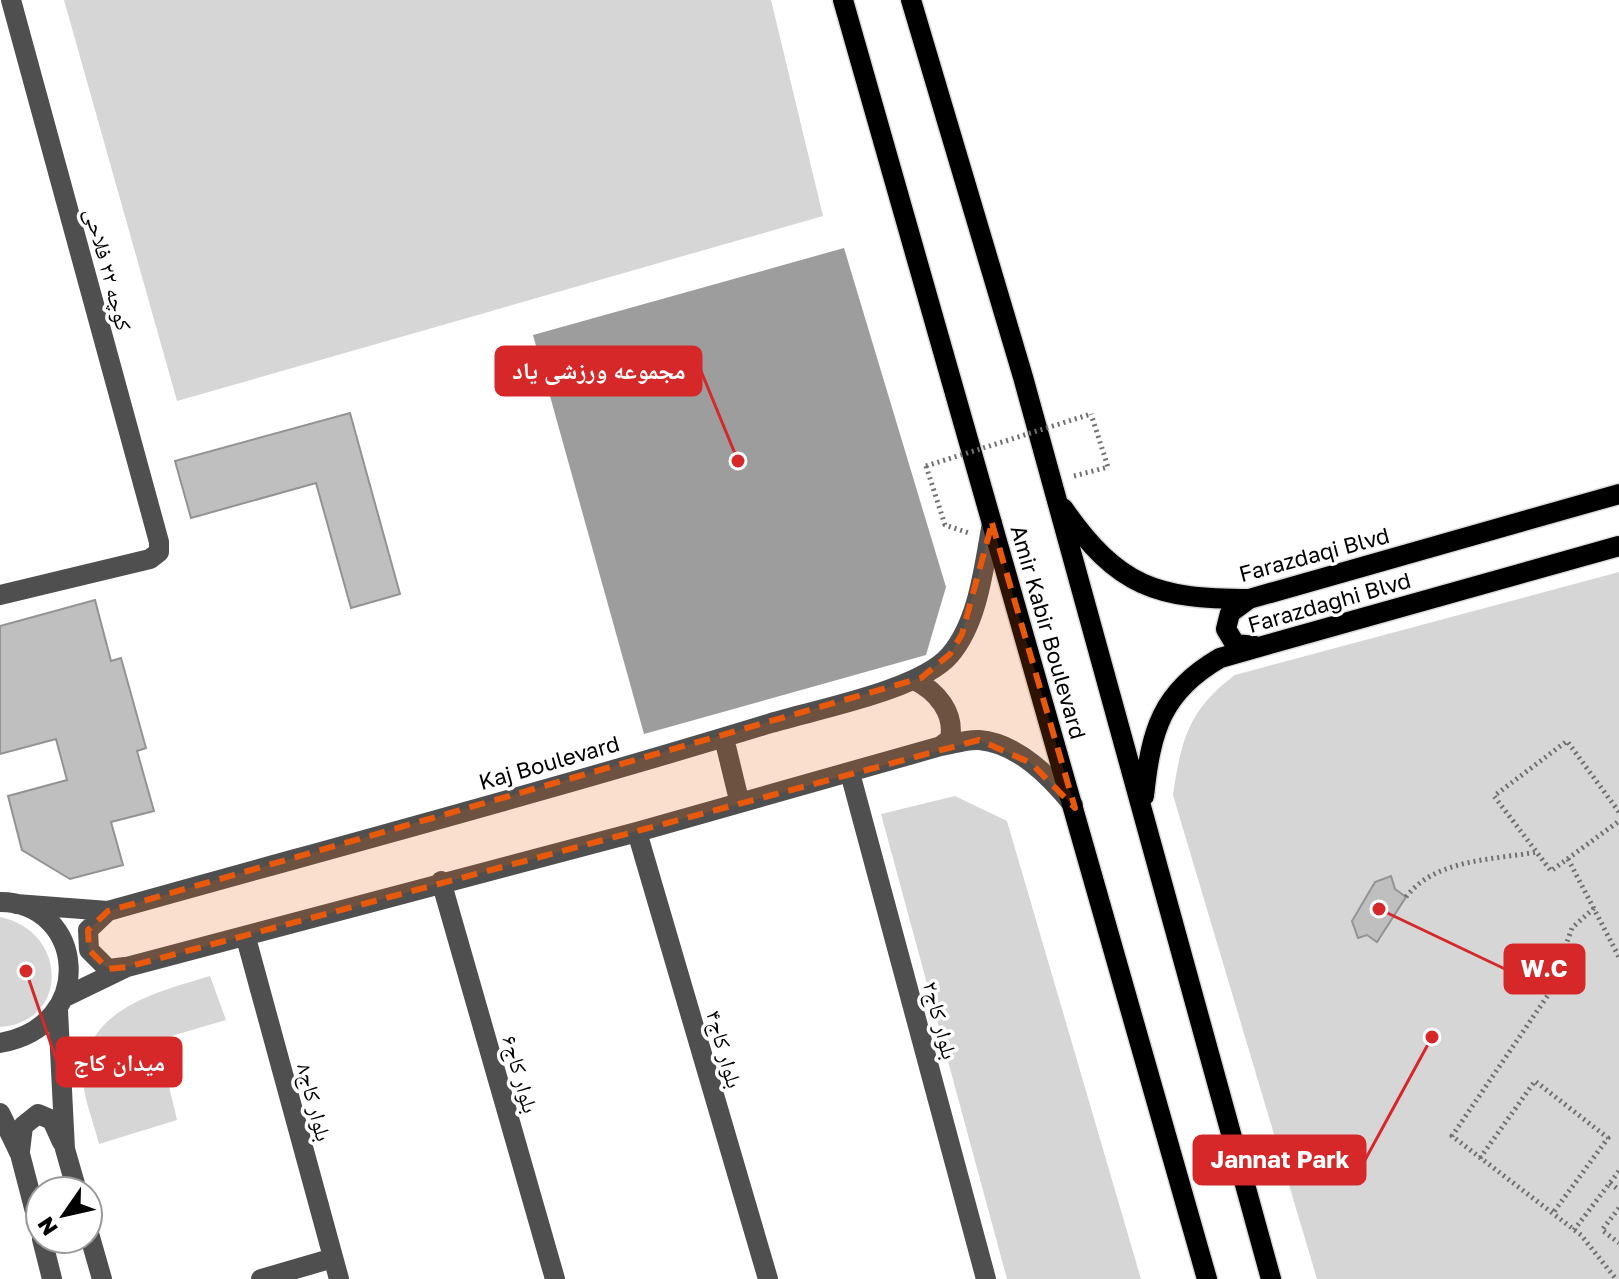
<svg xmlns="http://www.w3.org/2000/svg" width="1619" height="1279" font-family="'Golos Text','Noto Naskh Arabic',sans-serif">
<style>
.green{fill:#d6d6d6}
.water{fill:#9d9d9d}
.building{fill:#bfbfbf;stroke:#939393;stroke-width:2}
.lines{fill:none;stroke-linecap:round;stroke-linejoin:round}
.major-casing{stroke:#dbdbdb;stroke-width:23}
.path{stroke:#717171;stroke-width:5;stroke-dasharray:2 4;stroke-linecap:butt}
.minor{stroke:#4f4f4f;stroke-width:20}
.major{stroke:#000;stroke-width:20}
.path-bridge{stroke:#717171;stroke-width:5;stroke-dasharray:2 4;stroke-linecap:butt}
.marked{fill:#e8590c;fill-opacity:0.2;stroke:#e8590c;stroke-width:6;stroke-dasharray:16 10;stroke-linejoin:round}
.labels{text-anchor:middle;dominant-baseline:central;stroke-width:7;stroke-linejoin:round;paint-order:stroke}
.street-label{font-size:22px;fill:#000;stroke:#fff}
.leader{fill:none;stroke:#d62828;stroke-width:3}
.callout-dot{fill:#d62828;stroke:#fff;stroke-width:3}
.callout{fill:#d62828;stroke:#d62828;stroke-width:3}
.callout-label{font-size:24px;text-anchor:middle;font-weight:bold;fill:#fff}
</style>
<rect width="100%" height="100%" fill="#fff"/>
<path class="green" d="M64,0H771L823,216L177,401Z
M1619,572V1279H1317L1173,795C1181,740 1189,709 1235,675Z
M955,796L1007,821L1141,1279H1007L881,814Z
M0,917C68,931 70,1022 0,1027Z
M210,976L226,1020L158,1040L177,1120L99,1144C94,1123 83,1098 83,1077C85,1008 158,992 210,976Z"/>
<path class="water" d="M844,248L946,587L926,655L644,734L533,335Z"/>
<path class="building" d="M350,413L400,594L351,608L316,483L191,518L175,461Z
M95,600L111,661L121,658L146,748L137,751L154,811L111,822L123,865L70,879L22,850L8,796L67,780L56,739L0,754V626Z
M1391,876L1395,889L1406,897L1377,942L1367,935L1358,938L1352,921L1375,882Z"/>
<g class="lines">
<defs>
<path id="major" d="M843,0L1207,1279
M911,0L1023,377L1271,1279
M1063,508C1118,587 1156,599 1249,599L1619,494
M1249,599L1230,613L1226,629L1235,644L1255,646
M1144,796C1151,731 1161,692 1220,658L1619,546"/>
</defs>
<use href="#major" class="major-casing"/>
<path class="path" d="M926,466L945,525L969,533
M1074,476L1108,467L1091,414
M1619,812L1567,741L1494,796L1551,871L1619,821
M1568,859L1619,957
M1406,897C1435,859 1492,860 1537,852
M1594,908L1572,928L1548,995L1452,1136L1581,1235L1616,1279
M1480,1158L1535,1081L1608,1138L1553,1213
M1610,1183L1619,1190
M1619,1208L1602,1230L1619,1243
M1574,1230L1619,1171"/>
<path class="minor" d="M0,595L150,559L159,552V542L11,0
M914,680C937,691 955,713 950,739L941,746
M724,738L739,800
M850,773L986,1279
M637,832L768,1279
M441,881L555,1279
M0,902C85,902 98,1026 0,1043
M16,904L108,911C329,849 552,790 771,723C818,709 920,690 950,655C979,621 984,565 992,523
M108,911L88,930L89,950L108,969L125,967
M246,938L339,1279
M65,997L127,967L637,832L941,746C953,744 967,739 979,740C1018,743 1051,778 1073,805
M58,1011L65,1149L77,1191
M0,1113L20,1154L40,1231
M20,1151L23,1126L38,1114L52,1120L62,1142
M88,1230L102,1279
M42,1239L52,1279
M261,1279L333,1258"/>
<use href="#major" class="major"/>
<path class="path-bridge" d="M926,466L1091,414"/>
</g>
<path class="marked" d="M992,523L1075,808L1031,763L979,740L127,967L108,969L89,950L88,930L108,911L921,678L950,654L962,634Z"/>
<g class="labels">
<g class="street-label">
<text transform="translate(109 269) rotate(75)">کوچه ۲۲ فلاحی</text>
<text transform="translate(1314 554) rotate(-15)">Farazdaqi Blvd</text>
<text transform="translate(1329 602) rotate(-16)">Farazdaghi Blvd</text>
<text transform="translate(1049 632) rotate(74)">Amir Kabir Boulevard</text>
<text transform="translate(549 762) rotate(-16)">Kaj Boulevard</text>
<text transform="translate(941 1020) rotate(75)">بلوار کاج۲</text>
<text transform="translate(725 1049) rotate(74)">بلوار کاج۴</text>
<text transform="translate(521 1074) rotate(74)">بلوار کاج۶</text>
<text transform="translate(315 1102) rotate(75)">بلوار کاج۸</text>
</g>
</g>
<path class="leader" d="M738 461L701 371M1379 909L1505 969M26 971L57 1062M1432 1037L1365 1160"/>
<g class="callout-dot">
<circle cx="738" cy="461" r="8"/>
<circle cx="1379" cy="909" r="8"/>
<circle cx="26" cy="971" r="8"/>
<circle cx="1432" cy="1037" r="8"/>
</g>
<g class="callout">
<rect x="496" y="347" width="205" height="48" rx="8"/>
<rect x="1505" y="945" width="79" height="48" rx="8"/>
<rect x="57" y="1038" width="124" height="48" rx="8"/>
<rect x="1194" y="1136" width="171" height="48" rx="8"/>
</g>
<g class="callout-label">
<text x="599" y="379">مجموعه ورزشی یاد</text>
<text x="1544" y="977">W.C</text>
<text x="119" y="1071">میدان کاج</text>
<text x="1280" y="1168">Jannat Park</text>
</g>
<g transform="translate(64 1215) rotate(236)"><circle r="38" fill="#ffffff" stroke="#999999" stroke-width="2"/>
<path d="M0-6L14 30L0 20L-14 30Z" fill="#000000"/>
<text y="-12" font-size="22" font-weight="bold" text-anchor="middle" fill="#000000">N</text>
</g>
</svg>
